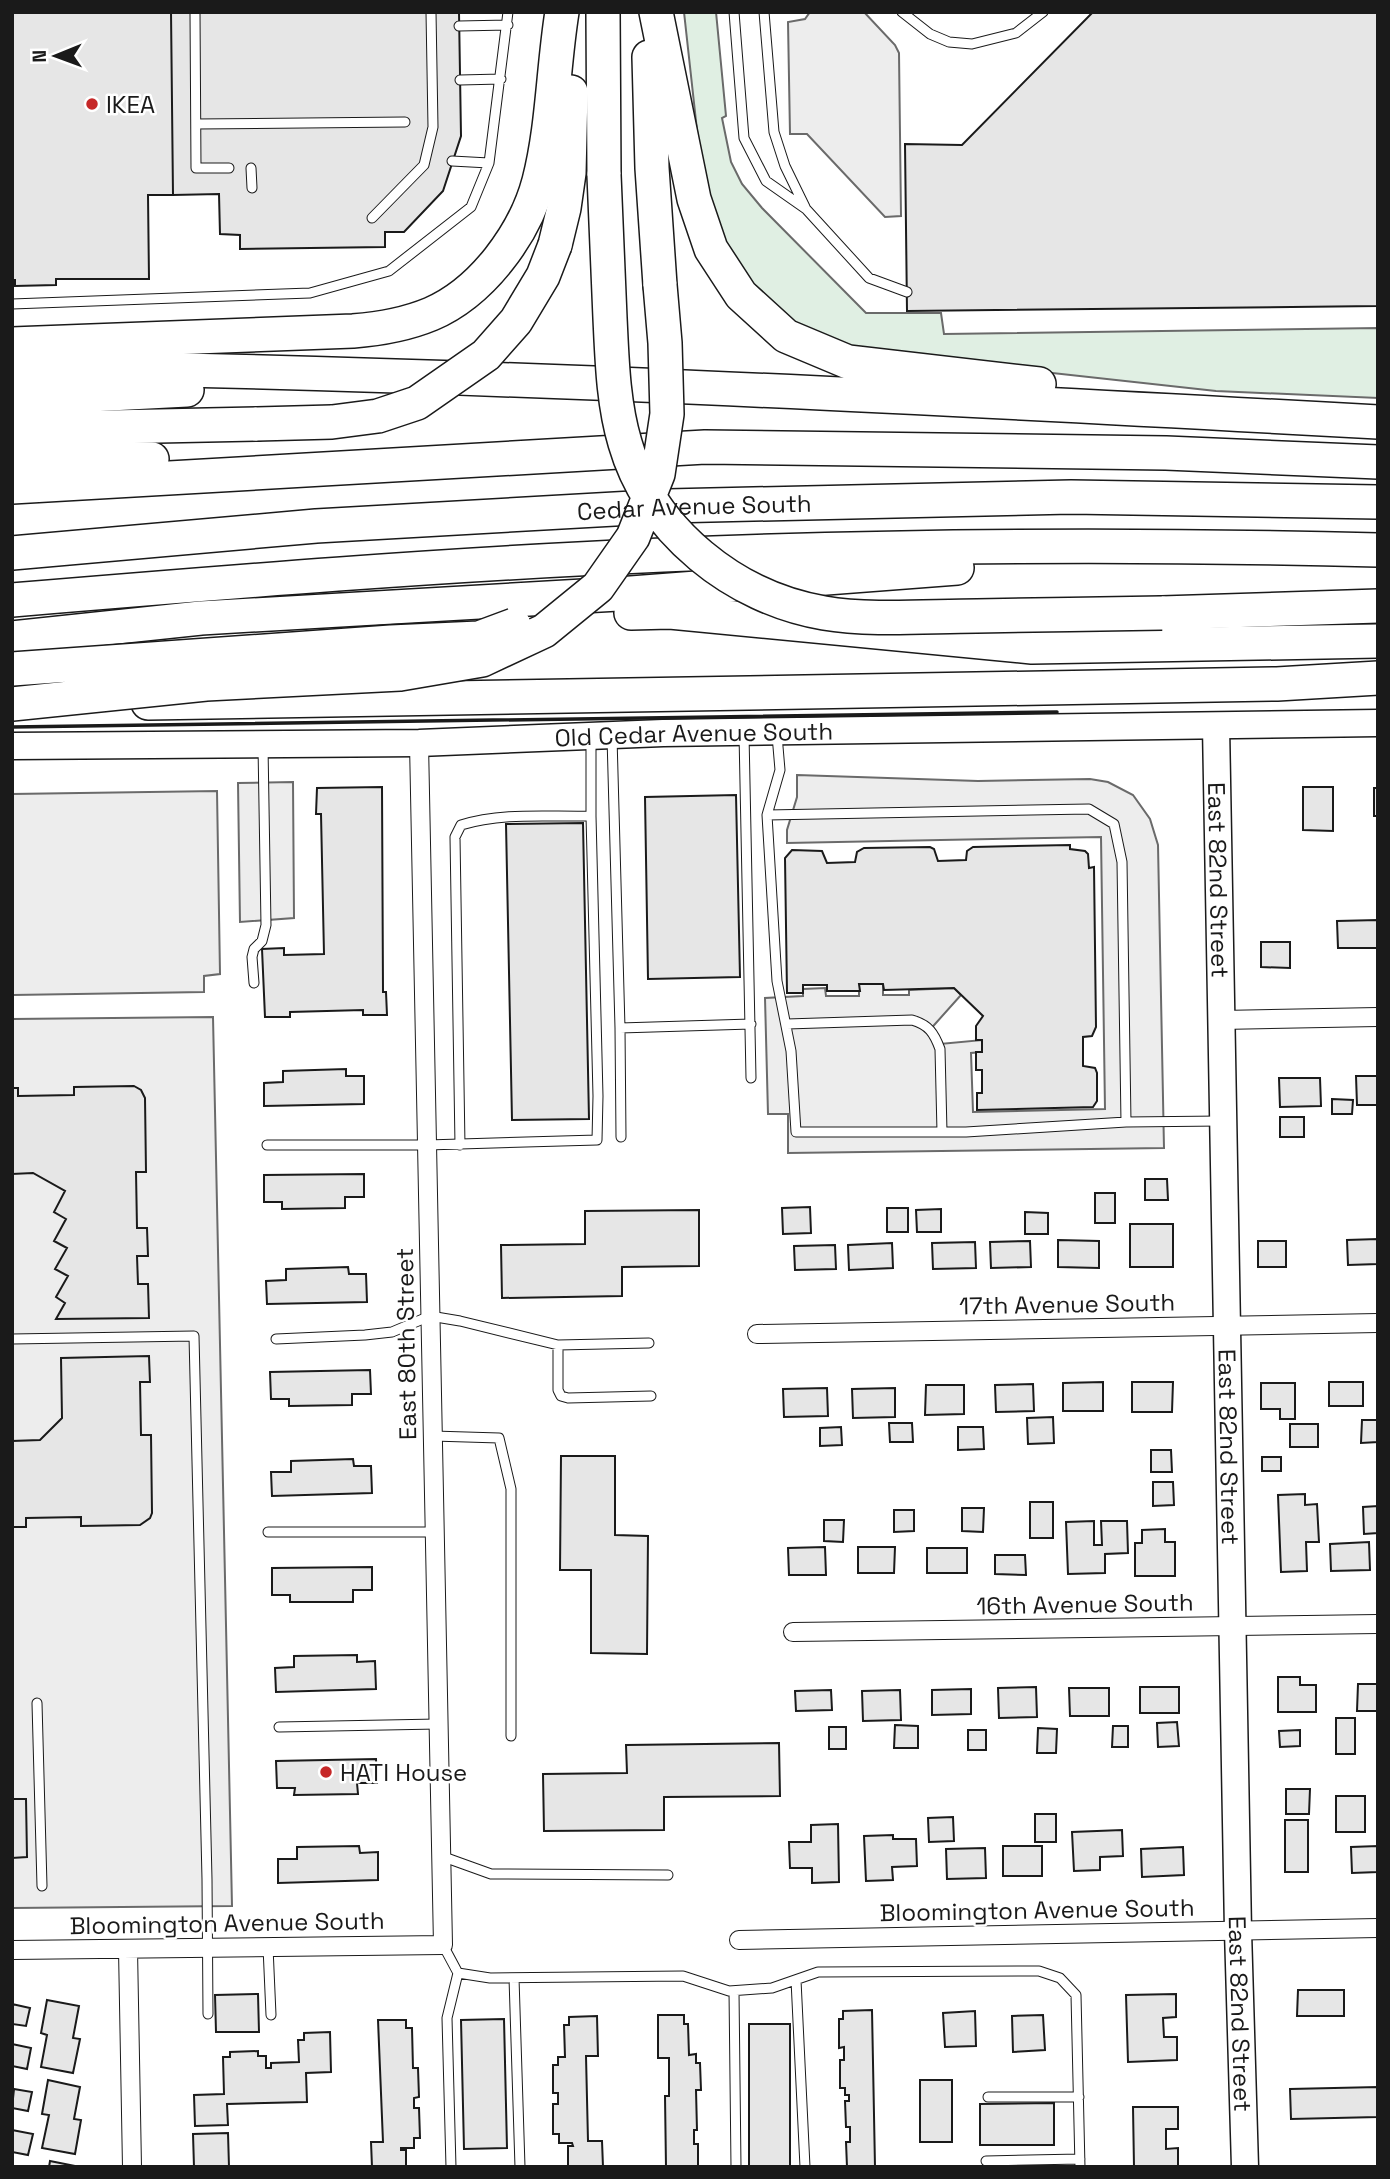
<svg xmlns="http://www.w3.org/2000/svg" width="1390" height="2179" font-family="'Space Grotesk',sans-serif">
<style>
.green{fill:#e0efe3;stroke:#6a6a6a;stroke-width:2}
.parking{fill:#ededed;stroke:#6a6a6a;stroke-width:2}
.building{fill:#e6e6e6;stroke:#1a1a1a;stroke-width:2}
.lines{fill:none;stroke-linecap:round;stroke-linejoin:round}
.lane-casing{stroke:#1a1a1a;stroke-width:11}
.street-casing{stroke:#1a1a1a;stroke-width:20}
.secondary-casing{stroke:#1a1a1a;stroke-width:29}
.highway-casing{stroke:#1a1a1a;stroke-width:36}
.lane{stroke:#fff;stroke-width:9}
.street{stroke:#fff;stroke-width:18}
.secondary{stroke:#fff;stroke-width:26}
.highway{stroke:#fff;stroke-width:33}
.highway-bridge-casing{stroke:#1a1a1a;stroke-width:36;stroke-linecap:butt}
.highway-bridge{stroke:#fff;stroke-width:33}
.wall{stroke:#1a1a1a;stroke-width:3.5}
.poi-dot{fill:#c62828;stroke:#fff;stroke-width:2.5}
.labels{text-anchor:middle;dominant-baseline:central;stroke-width:5;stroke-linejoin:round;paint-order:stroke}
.poi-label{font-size:24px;fill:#1a1a1a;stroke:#fff;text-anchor:start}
.street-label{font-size:24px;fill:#1a1a1a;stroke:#fff}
</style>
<rect width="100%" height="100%" fill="#fff"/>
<path class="green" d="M684,12H716L726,116L722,118L731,162L742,184L762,208L866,313H941L944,334L1378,328V398L1216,391L951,362L843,346L813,335L775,310L746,280L705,203Z"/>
<path class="parking" d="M810,12H864L895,45L899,53L901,216L885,217L807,134H790L788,22L805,19Z
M797,775L978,781L1090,779L1108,782L1133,795L1150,819L1158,845L1164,1148L788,1153V1114H768L765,998L803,996V989L825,988L826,996H859V984H883V995H909V990L954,988L961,995L927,1033L940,1044L982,1040V1052L971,1053L973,1112L1105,1109L1101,837L787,843V830L797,797Z
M293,782L294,918L240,922L238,783Z
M217,791L220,974L204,976V992L13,995L12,794Z
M213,1017L232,1906L12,1908V1019Z"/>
<path class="building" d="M12,12H171L173,195H148L149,279H56V285L15,286V280H12Z
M171,12H459L461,136L443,191L404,232H385V247L240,249V235L220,234L219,194L173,195Z
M1093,12H1378V306L907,311L905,144L962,145Z
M382,787L383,992H386L387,1015H363V1010L290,1012V1017H265L262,949L284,948V955L324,954L321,814H316L317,788Z
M1303,787H1333V831L1303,830Z
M1374,788H1378V816H1374Z
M736,795L740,977L648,979L645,797Z
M583,823L589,1119L512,1120L506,824Z
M1070,845V849L1085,851L1088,854L1089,868L1094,867L1096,1027L1092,1036L1083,1037V1066L1095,1068L1097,1073V1101L1093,1107L977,1110V1093H982V1070H976V1052H982V1040H976V1026L983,1016L954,988L884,990L883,984H859L860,991H827V985H803V993H787L785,858L792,850L822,851L827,863L855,862L857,852L864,848L930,847L934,849L938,861L966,860L967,851L973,847Z
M1378,920V948H1338L1337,921Z
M1261,942H1290V968L1261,967Z
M346,1069V1076H364V1104L264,1106V1083L283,1082V1071Z
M1356,1076H1378V1105H1357Z
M1279,1078H1320L1321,1106L1280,1107Z
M134,1086L141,1090L145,1098L146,1172H136L137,1228H147L148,1256H137L138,1284H148L149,1318L56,1319L65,1303L56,1297L68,1276L55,1269L67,1248L54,1241L66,1219L54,1212L65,1191L33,1173L12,1174V1088H18V1096L74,1095V1087Z
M1332,1099L1353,1100L1352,1114H1332Z
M1280,1117H1304V1137H1280Z
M364,1174V1197H345V1208L282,1209V1202H264V1175Z
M1145,1179H1167L1168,1200H1145Z
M1095,1193H1115V1223H1095Z
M810,1207L811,1233L783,1234L782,1208Z
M887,1208H908V1232H887Z
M941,1209V1232H917L916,1210Z
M699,1210V1266L622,1267V1296L502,1298L501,1245L585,1244V1211Z
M1025,1212L1048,1213V1234H1025Z
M1130,1224H1173V1267H1130Z
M1378,1239V1264L1348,1265L1347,1240Z
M1058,1240L1099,1241V1268L1058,1267Z
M1030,1241L1031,1267L991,1268L990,1242Z
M1258,1241H1286V1267H1258Z
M975,1242L976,1268L933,1269L932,1243Z
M892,1243L893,1268L849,1270L848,1245Z
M835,1245L836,1269L795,1270L794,1246Z
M348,1267L349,1274H366L367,1302L267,1304L266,1281L286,1280V1269Z
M149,1356L150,1382H140L141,1435H151L152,1513L150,1518L140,1525L81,1526V1517L26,1518V1527H12V1441L40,1440L62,1418L61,1358Z
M370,1370L371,1394H352V1405L289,1406V1399H271L270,1372Z
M1103,1382V1411H1063V1383Z
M1132,1382H1173L1172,1412H1132Z
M1329,1382H1363V1406H1329Z
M1261,1383H1295V1419H1280V1409H1261Z
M1033,1384L1034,1411L996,1412L995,1385Z
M926,1385H964V1414L925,1415Z
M827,1388L828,1416L784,1417L783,1389Z
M895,1388V1417L853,1418L852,1389Z
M1053,1417L1054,1443L1028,1444L1027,1418Z
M1362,1420H1378V1442L1361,1443Z
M889,1423H912L913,1442H890Z
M1290,1424H1318V1447H1290Z
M841,1427L842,1445L820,1446V1428Z
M958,1427H983L984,1449L958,1450Z
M1151,1450H1171L1172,1472H1151Z
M561,1456H615V1535L648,1536L647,1654L591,1653V1570H560Z
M1262,1457H1281V1471H1262Z
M353,1459L354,1466H371L372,1493L272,1496L271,1472H291V1461Z
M1153,1482H1173L1174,1505L1153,1506Z
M1305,1494V1505L1317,1504L1319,1542H1306L1307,1571L1281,1572L1278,1495Z
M1030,1502H1053V1538H1030Z
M1378,1506V1533L1364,1534L1363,1507Z
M962,1508H984L983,1532L962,1531Z
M894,1510H914V1531L894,1532Z
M824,1520H844L843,1542L824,1541Z
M1094,1521V1545H1102L1101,1521H1127L1128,1553L1105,1554V1573L1068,1574L1066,1522Z
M1165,1529V1542H1175V1576H1135V1543H1142V1530Z
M1369,1542L1370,1570L1331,1571L1330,1544Z
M825,1547L826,1575H789L788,1548Z
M858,1547H895L894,1573H858Z
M927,1548H967V1573H927Z
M995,1555H1025L1026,1575L995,1574Z
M372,1567V1590H353V1602H290V1595H272V1568Z
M357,1655V1662L375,1661L376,1689L276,1692L275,1668L294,1667V1656Z
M1278,1677H1300V1685H1316V1712H1278Z
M1358,1684H1378V1711H1357Z
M1036,1687L1037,1717L999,1718L998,1688Z
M1140,1687H1179V1713H1140Z
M1069,1688H1109V1716H1070Z
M971,1689V1714L932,1715V1690Z
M831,1690L832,1710L796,1711L795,1691Z
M900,1690L901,1720L863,1721L862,1691Z
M1336,1718H1355V1754H1336Z
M1177,1722L1179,1746L1158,1747L1157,1723Z
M895,1725L918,1726V1748H894Z
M1113,1726H1128V1747H1112Z
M829,1727H846V1749H829Z
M1038,1728L1057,1729L1056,1753H1037Z
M968,1730H986V1750H968Z
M1300,1730V1746L1280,1747L1279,1731Z
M779,1743L780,1796L664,1797V1830L544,1831L543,1774L627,1773L626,1745Z
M376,1759L377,1783H357L358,1794L294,1795L295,1788H277L276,1761Z
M1286,1789H1310L1309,1814H1286Z
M1336,1796H1365V1832H1336Z
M12,1799H26L27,1857L12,1858Z
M1035,1814H1056V1842H1035Z
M953,1817L954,1841L929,1842L928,1818Z
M1285,1820H1308V1872H1285Z
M838,1824L839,1882L812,1883V1868H790L789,1842H811V1825Z
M1122,1830L1123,1856L1100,1857V1870L1074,1871L1072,1832Z
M893,1835V1839H916L917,1866L892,1867L893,1880L866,1881L864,1836Z
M359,1846L360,1853L378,1852V1880L278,1883V1859H297V1847Z
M1003,1846H1042V1876H1003Z
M1378,1846V1872L1352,1873L1351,1847Z
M1183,1847L1184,1875L1142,1877L1141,1849Z
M985,1848L986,1878L947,1879L946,1849Z
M1298,1990H1344V2016H1297Z
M258,1994L259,2032H216L215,1995Z
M1176,1994V2017L1163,2018L1164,2037H1177V2060L1128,2062L1126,1995Z
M47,2000L79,2006L73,2038L80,2039L73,2073L41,2067L47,2035L41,2033Z
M12,2004L30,2008L26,2026L12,2024Z
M872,2010L875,2167H847L846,2142H850V2127H846L845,2101H849V2095H845V2088H840V2060H844V2047L839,2048V2019H843V2011Z
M975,2011L976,2046L945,2047L943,2013Z
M658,2015H684V2024H688L689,2055L696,2054V2063H700L701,2090H696L697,2130H694V2144H698V2167H666L665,2096H669V2058H658Z
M1043,2015L1045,2050L1013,2052L1012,2016Z
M597,2016L598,2056H586L588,2141H602L603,2167H568V2146H573L572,2143H559V2134H553V2104H558V2093H553V2065H558V2057H565L564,2025H569V2017Z
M504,2019L507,2148L464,2149L461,2020Z
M378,2020H406V2028H412L413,2068H418L419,2097L414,2098V2108H419L420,2138H414V2148H401V2150H406V2167H372L371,2142H383Z
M749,2024H790V2167H749Z
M330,2032L331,2072L306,2073L307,2102L227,2104L228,2125L195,2126L194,2095L224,2094L223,2057H230V2052L258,2051V2056H266V2068H271V2063L299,2062L298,2040H304V2033Z
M12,2044L31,2048L27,2069L12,2066Z
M48,2080L80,2087L74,2119L81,2120L75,2154L42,2148L49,2115L42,2114Z
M920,2080H952V2142H920Z
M1378,2087V2117L1291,2119L1290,2089Z
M14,2089L32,2092L28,2111L12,2108Z
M1054,2103V2145H980V2104Z
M1133,2107H1178V2129H1166V2149L1178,2148V2167H1134Z
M12,2130L33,2134L28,2155L12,2152Z
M228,2133L229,2167H194L193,2134Z
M50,2161L80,2167H49Z"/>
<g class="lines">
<defs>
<path id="lane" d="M195,12L196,168H229
M734,12L744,138L766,181L806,209L869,278L907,292
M764,12L774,132L785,166L805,207
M902,12L930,34L949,42L972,44L1016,33L1043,12
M459,26L508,25
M460,80L501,79
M196,124L405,122
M452,161L489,163
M251,168L252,188
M372,218L424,165L433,127L431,12
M12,304L310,293L389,271L471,207L489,163L508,12
M744,734L751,1078
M777,735L780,770L767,815L777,981L791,1051L796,1132H966L1126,1122L1221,1121
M612,737L620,1028L621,1137
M767,815L1089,809L1114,824L1122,862L1126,1122
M254,983L252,957L254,949L262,941L266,925L263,746
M787,1024L912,1020C929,1025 934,1033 940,1049L942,1132
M620,1028L751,1024
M267,1145H427L597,1140L598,1096L591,816V738
M460,1145L455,837L461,825C502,812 548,817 591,816
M12,1339L194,1336L207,1879L208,2014
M276,1339L365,1335L392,1332L430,1316L460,1321L558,1345L649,1343
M558,1345V1390L561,1396L568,1398L651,1396
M433,1436L499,1438L511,1489V1736
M268,1532H435
M37,1703L42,1886
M279,1727L438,1724
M441,1856L491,1874L668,1875
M443,1945L458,1973L490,1978L683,1976L729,1991L772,1988L818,1972L1039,1971L1060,1978L1076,1995L1080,2167
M268,1947L271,2015
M514,1978L520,2167
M796,1980L805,2167
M734,1991L736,2167
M988,2097H1079
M986,2161L1080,2159
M451,2167L447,2018L458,1973"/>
<path id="street" d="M1221,1020L1378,1017
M757,1334L1378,1323
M793,1632L1378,1624
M739,1940L1378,1928
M128,1949L132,2167
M12,1950L443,1945L419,743"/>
<g id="secondary">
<path id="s1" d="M1216,726L1238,1931L1245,2167"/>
<path id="s2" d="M12,746L419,743L663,733L1378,723"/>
</g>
<g id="highway">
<path d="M603,12L604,175"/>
<path d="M656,12L694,199L711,249L741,295L786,336L848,362L1039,384"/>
<path d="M649,57L652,168L660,285"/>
<path d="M555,245L564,208L569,173L571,92"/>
<path d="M12,344L353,331C379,329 407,324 431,314C482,292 525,234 539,181C553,127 553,68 562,12"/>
<path d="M12,367C468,373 923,397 1378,422"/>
<path d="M12,399L187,390"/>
<path d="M12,429L257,424"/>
<path d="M12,458L152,459"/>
<path d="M12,487L705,447L1166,453L1378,462"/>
<path id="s3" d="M12,553L316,526L668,506L1071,497L1378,502"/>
<path d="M12,600C229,582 446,564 663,555C901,545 1140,544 1378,550"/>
<path d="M631,613L670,612L1032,647L1378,641"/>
<path d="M1162,613L1378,606"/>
<path d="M12,638L201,618L618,594L957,568"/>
<path d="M148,703L1277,684L1378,678"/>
</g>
</defs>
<use href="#lane" class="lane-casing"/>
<use href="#street" class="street-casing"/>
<use href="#secondary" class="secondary-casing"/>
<use href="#highway" class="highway-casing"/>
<use href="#lane" class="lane"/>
<use href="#street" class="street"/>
<use href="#secondary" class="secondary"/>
<use href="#highway" class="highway"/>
<defs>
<path id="highway-bridge" d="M604,175C606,222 608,270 610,318C612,359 613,403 625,443C651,532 735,598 824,613C870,621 930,616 977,616C1039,615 1100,614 1162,613
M257,424L332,422L378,416L417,403L486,355L516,321L543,276L555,245
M12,669L391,642L479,638L514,625
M12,704L206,684L400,674L482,660L544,631L598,587L633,537L658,474L667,414L665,343L660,285"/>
</defs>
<use href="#highway-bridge" class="highway-bridge-casing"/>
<use href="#highway-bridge" class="highway-bridge"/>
<path class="wall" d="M12,727L1057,712"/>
</g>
<g class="poi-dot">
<circle cx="92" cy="104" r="7"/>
<circle cx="326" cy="1772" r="7"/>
</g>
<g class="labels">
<g class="poi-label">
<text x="106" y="104">IKEA</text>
<text x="340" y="1772">HATI House</text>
</g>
<g class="street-label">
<text stroke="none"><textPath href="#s3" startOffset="684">Cedar Avenue South</textPath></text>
<text stroke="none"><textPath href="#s2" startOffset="682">Old Cedar Avenue South</textPath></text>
<text stroke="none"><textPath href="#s1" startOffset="154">East 82nd Street</textPath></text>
<text transform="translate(1067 1304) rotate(-1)">17th Avenue South</text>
<text transform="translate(406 1344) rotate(-91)">East 80th Street</text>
<text stroke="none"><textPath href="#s1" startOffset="721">East 82nd Street</textPath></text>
<text transform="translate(1085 1604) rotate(-1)">16th Avenue South</text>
<text transform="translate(1037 1910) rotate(-1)">Bloomington Avenue South</text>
<text transform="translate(227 1923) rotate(-1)">Bloomington Avenue South</text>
<text stroke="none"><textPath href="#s1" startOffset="1288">East 82nd Street</textPath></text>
</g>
</g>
<rect width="1390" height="2179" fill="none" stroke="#1a1a1a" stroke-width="28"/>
<g transform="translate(56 56) rotate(269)" stroke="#ffffff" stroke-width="5" paint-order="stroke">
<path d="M0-5L12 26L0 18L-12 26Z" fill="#1a1a1a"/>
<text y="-10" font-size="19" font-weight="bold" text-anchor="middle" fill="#1a1a1a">N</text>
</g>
</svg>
